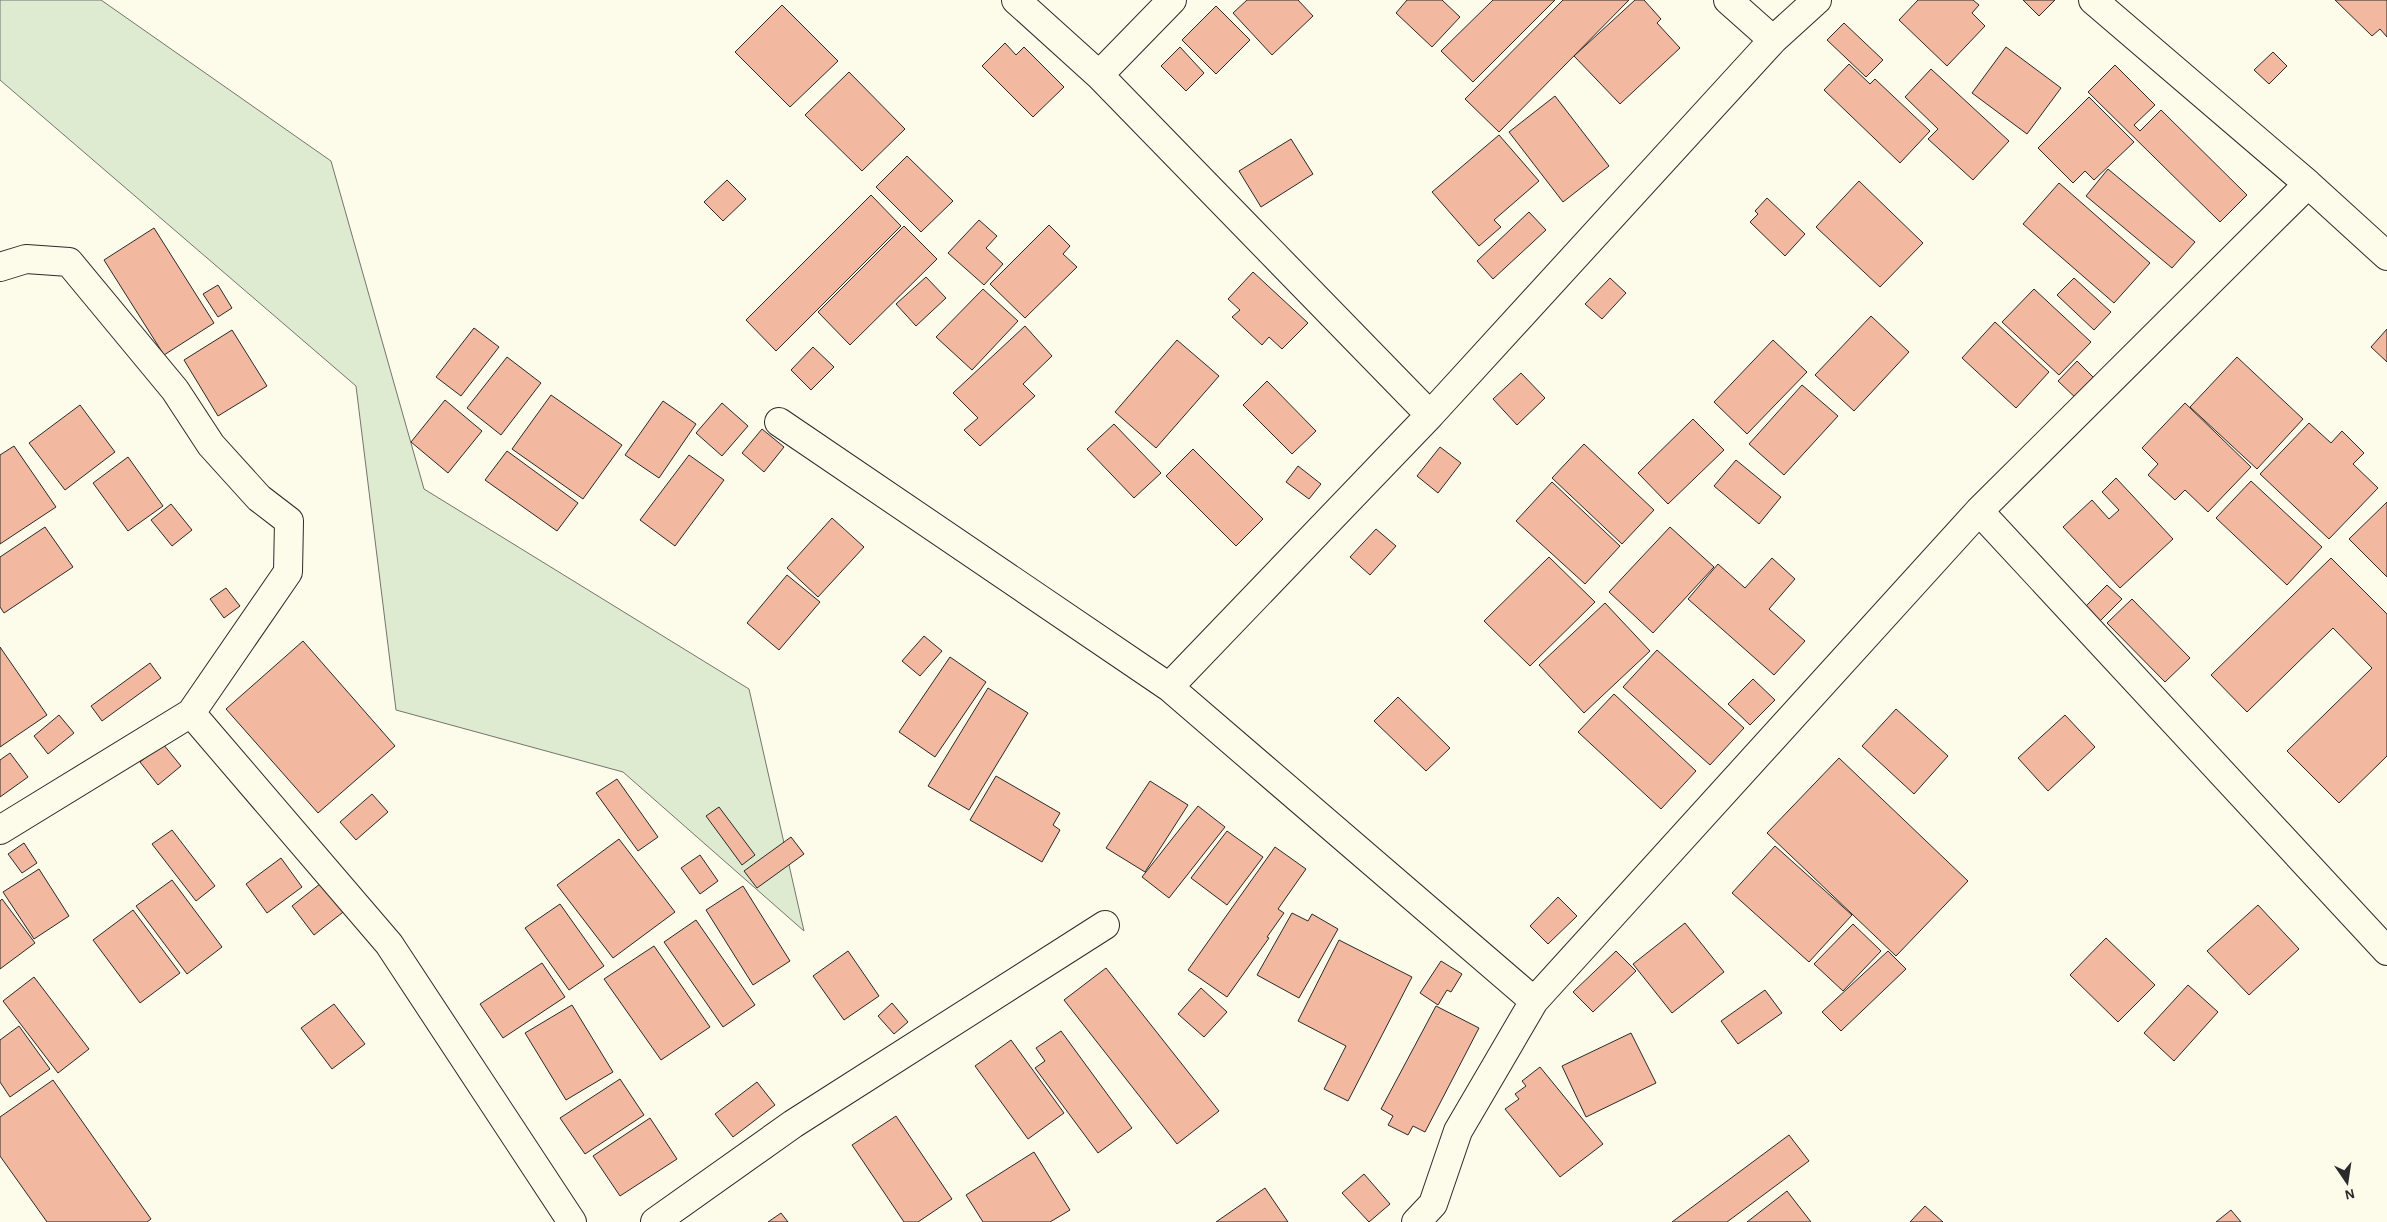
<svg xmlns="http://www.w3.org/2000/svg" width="2387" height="1222" font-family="'Alegreya Sans',sans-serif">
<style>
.green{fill:#deebd1;stroke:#74746e}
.building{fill:#f2b8a0;stroke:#2b2b2b}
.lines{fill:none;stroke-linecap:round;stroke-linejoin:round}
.minor-casing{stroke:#2b2b2b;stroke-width:30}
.minor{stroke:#fdfbea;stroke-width:28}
</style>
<rect width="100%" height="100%" fill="#fdfbea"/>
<path class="green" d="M0,0H101L331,161L424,489L749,689L804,931L623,772L396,710L356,386L0,80Z"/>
<path class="building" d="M1247,0H1298L1313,16L1272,55L1233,13Z
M1407,0H1442L1460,17L1432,47L1396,13Z
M1493,0H1555L1473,82L1441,51Z
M1563,0H1629L1499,132L1465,99Z
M1635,0H1644L1661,19L1657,23L1680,48L1620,104L1574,56Z
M1918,0H1973L1979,5L1972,13L1985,26L1947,66L1899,20Z
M2023,0H2055L2039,16Z
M2335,0H2387V37L2380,29L2372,36Z
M782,5L838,61L790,107L735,52Z
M1216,6L1250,40L1216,74L1182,40Z
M1844,23L1883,60L1866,77L1827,40Z
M1005,43L1016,55L1024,47L1064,87L1033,117L982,66Z
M1180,47L1204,73L1186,91L1161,66Z
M2006,47L2061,88L2027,134L1972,93Z
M2273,52L2287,66L2269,84L2254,70Z
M1849,64L1870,84L1875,79L1930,131L1900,163L1824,90Z
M2115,65L2155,105L2134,125L2140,131L2161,110L2247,195L2220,222L2088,92Z
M1931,69L2009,141L1973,180L1928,139L1938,129L1905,97Z
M849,72L905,129L862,171L805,115Z
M1555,96L1609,166L1563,202L1509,132Z
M2089,97L2134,142L2094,180L2085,171L2073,183L2038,148Z
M1499,135L1539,181L1494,220L1501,227L1479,246L1432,192Z
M1291,139L1313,174L1261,207L1239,171Z
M907,156L953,201L921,232L876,187Z
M2108,169L2195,242L2172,268L2086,196Z
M727,180L746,199L723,221L704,202Z
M1859,181L1923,243L1880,287L1816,227Z
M2059,183L2150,263L2114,303L2023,224Z
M871,195L901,226L776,351L746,320Z
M1767,198L1805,234L1785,256L1750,222L1758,214L1755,211Z
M1529,212L1546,230L1493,279L1477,261Z
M979,220L997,236L986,248L1003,264L984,285L948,253Z
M1049,225L1070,246L1063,254L1077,267L1025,318L990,284Z
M904,226L937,259L850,345L818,312Z
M154,228L214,323L164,355L104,260Z
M1253,272L1308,323L1282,349L1269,337L1262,345L1232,317L1240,310L1228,299Z
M926,277L946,298L916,326L896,304Z
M1610,278L1626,293L1602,319L1585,304Z
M2074,278L2111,312L2094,330L2057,295Z
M218,285L232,308L218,317L203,294Z
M983,289L1018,321L972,370L936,337Z
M2034,289L2091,342L2059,375L2002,322Z
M1871,316L1909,352L1854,411L1815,375Z
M1995,322L2049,372L2016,408L1962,358Z
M1025,326L1052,356L1023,384L1035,396L980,446L964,430L978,418L953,393Z
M474,328L499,347L461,396L436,377Z
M2387,329V362L2371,347Z
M232,330L267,386L218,416L184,360Z
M1177,340L1219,376L1156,448L1115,412Z
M1773,340L1807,372L1747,434L1714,402Z
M813,347L834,367L811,390L791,370Z
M507,357L541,383L501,435L467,408Z
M2237,357L2303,419L2257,469L2190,407Z
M2077,361L2097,381L2079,401L2058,381Z
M1521,373L1545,398L1517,425L1493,399Z
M1267,381L1316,431L1292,454L1243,405Z
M1802,385L1838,416L1784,475L1749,444Z
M551,395L622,445L583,499L512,449Z
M445,400L482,431L448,473L411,442Z
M663,401L696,424L659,478L625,455Z
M722,403L748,426L722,456L696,433Z
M2185,403L2251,467L2208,512L2185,490L2175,500L2148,475L2158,464L2142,448Z
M80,405L115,452L65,490L29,443Z
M1693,419L1724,450L1668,504L1638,473Z
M2309,423L2331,443L2342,431L2364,453L2353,464L2378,488L2329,539L2260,474Z
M1114,424L1161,473L1134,498L1087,449Z
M762,429L784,447L764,472L742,453Z
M1584,444L1654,510L1622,544L1552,478Z
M14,446L56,507L0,544V455Z
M1440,447L1461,463L1438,493L1417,476Z
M1193,449L1263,519L1236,546L1166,476Z
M507,451L578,503L557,531L485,480Z
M689,455L724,480L675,546L640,520Z
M128,457L163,506L128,531L93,483Z
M1736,460L1781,497L1759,524L1714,486Z
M1298,466L1321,484L1309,499L1286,482Z
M2116,478L2173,539L2120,588L2063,527L2092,500L2109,519L2119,510L2102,492Z
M2251,481L2322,547L2287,585L2216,518Z
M1552,482L1620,546L1585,584L1516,521Z
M2387,502V577L2349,539Z
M171,504L192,530L172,546L151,520Z
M832,518L864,547L818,597L787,568Z
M45,527L73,567L4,613L0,607V557Z
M1670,527L1714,567L1653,633L1609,592Z
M1376,529L1396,546L1370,575L1350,557Z
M1549,557L1595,602L1530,666L1484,621Z
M1772,558L1795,579L1769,609L1805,641L1774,675L1688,599L1718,564L1745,588Z
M2331,558L2387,614V756L2339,803L2287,751L2372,668L2333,628L2247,712L2211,675Z
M787,575L820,602L779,650L747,623Z
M2107,585L2122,599L2099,622L2084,608Z
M226,588L240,606L224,618L210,599Z
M2132,599L2190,658L2165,682L2107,623Z
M1605,603L1650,651L1584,713L1539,665Z
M924,636L942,651L920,676L902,661Z
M303,641L395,746L318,813L226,709Z
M0,647L47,715L0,747Z
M1657,650L1744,728L1710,765L1623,687Z
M950,657L986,682L935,757L899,732Z
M150,663L161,678L102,721L91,706Z
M1753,679L1775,700L1750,725L1728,704Z
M988,688L1028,713L969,810L928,786Z
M1614,694L1696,771L1661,809L1578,732Z
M1398,697L1450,748L1426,771L1374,721Z
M1896,709L1948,756L1914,794L1862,746Z
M59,715L74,733L48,754L34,736Z
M2065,715L2095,747L2048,791L2018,758Z
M163,744L181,766L158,785L140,762Z
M10,753L28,777L0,797V760Z
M1839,758L1968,881L1896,956L1767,833Z
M996,776L1060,813L1053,825L1060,830L1042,862L970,820Z
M617,779L658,837L638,851L596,793Z
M1150,781L1188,805L1145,872L1106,848Z
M372,794L388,812L356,840L340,822Z
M1198,806L1225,827L1169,898L1142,877Z
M719,807L755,855L742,865L706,816Z
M172,830L215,886L196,901L152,844Z
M1227,831L1263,857L1227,905L1191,878Z
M791,837L804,854L757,888L744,871Z
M619,839L675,912L613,958L557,885Z
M24,843L37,863L22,873L8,854Z
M1775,846L1852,915L1809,962L1732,893Z
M1275,847L1306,869L1278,909L1284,913L1267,937L1269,938L1227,997L1188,970Z
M700,855L718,881L700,894L681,868Z
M281,858L302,887L267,913L246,884Z
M39,869L69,916L34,939L3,892Z
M172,880L222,947L187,974L136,906Z
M325,880L347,909L314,935L292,906Z
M743,886L790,961L753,985L706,910Z
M1558,897L1577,916L1548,944L1530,926Z
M2,899L35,943L0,969V901Z
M560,904L604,966L569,990L525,928Z
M2258,905L2299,949L2249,995L2207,951Z
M133,910L180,973L140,1003L93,940Z
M1292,913L1308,921L1312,914L1338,929L1299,998L1257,975Z
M696,920L755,1005L723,1027L664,942Z
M1685,923L1724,972L1672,1013L1633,964Z
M1853,924L1881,951L1843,991L1814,964Z
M2106,938L2155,985L2118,1022L2070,975Z
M1339,940L1412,977L1348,1101L1324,1089L1346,1046L1298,1021Z
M654,946L710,1027L661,1060L604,979Z
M848,951L879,996L844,1020L813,976Z
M1616,951L1636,971L1593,1012L1573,992Z
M1888,951L1906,969L1841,1031L1822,1012Z
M1441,961L1462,974L1451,992L1447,990L1438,1005L1420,993Z
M542,963L565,997L503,1038L480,1004Z
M1106,968L1219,1111L1177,1144L1064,1000Z
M34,977L89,1049L58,1073L3,1001Z
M2188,985L2218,1012L2174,1061L2144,1033Z
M1201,988L1227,1012L1204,1037L1178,1014Z
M1765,990L1782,1013L1738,1044L1721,1021Z
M892,1003L908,1022L894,1034L878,1016Z
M334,1004L365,1044L332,1069L301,1028Z
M572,1005L613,1072L566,1100L525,1033Z
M1436,1006L1479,1028L1425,1132L1413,1126L1408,1135L1388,1125L1393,1116L1381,1109Z
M19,1026L50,1069L10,1097L0,1082V1040Z
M1061,1031L1132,1128L1098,1153L1035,1068L1045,1061L1036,1048Z
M1631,1033L1656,1083L1586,1117L1562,1066Z
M1011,1040L1064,1113L1028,1139L975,1066Z
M1540,1067L1603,1144L1560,1177L1505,1109L1519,1099L1515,1094L1526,1086L1522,1081Z
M620,1079L644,1115L585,1154L560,1118Z
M53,1080L151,1219L147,1222H47L0,1156V1117Z
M757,1082L775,1105L733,1137L715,1114Z
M896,1116L952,1199L918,1222H904L852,1145Z
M650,1118L677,1159L620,1196L593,1156Z
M1789,1135L1809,1161L1727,1222H1672Z
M1034,1152L1070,1210L1050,1222H983L966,1195Z
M1364,1174L1390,1204L1369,1222L1342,1193Z
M1265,1188L1288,1222H1216Z
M1787,1191L1811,1222H1747Z
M1925,1206L1943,1222H1910Z
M2231,1210L2241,1222H2216Z
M781,1213L788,1222H768Z"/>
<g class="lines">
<defs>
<path id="minor" d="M1016,0L1099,75L1430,415
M1728,0L1773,40
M2093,0L2308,184L2387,256
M1099,75L1172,0
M0,267L26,259L69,262L175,390L211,445L259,498L289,521L288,572L191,713L0,830
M779,422L1169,687L1534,1001
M1979,511L2387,951
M1169,687L1430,415L1773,40L1817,0
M191,713L389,944L572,1222
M655,1222L793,1124L1105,925
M1416,1222L1433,1204L1458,1131L1534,1001L1979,511L2308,184"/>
</defs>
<use href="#minor" class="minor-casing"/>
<use href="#minor" class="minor"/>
</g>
<g transform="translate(2347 1182) rotate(167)" stroke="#fdfbea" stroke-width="4" paint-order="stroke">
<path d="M0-4L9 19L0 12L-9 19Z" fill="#2b2b2b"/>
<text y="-8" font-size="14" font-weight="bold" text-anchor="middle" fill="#2b2b2b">N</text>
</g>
</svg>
